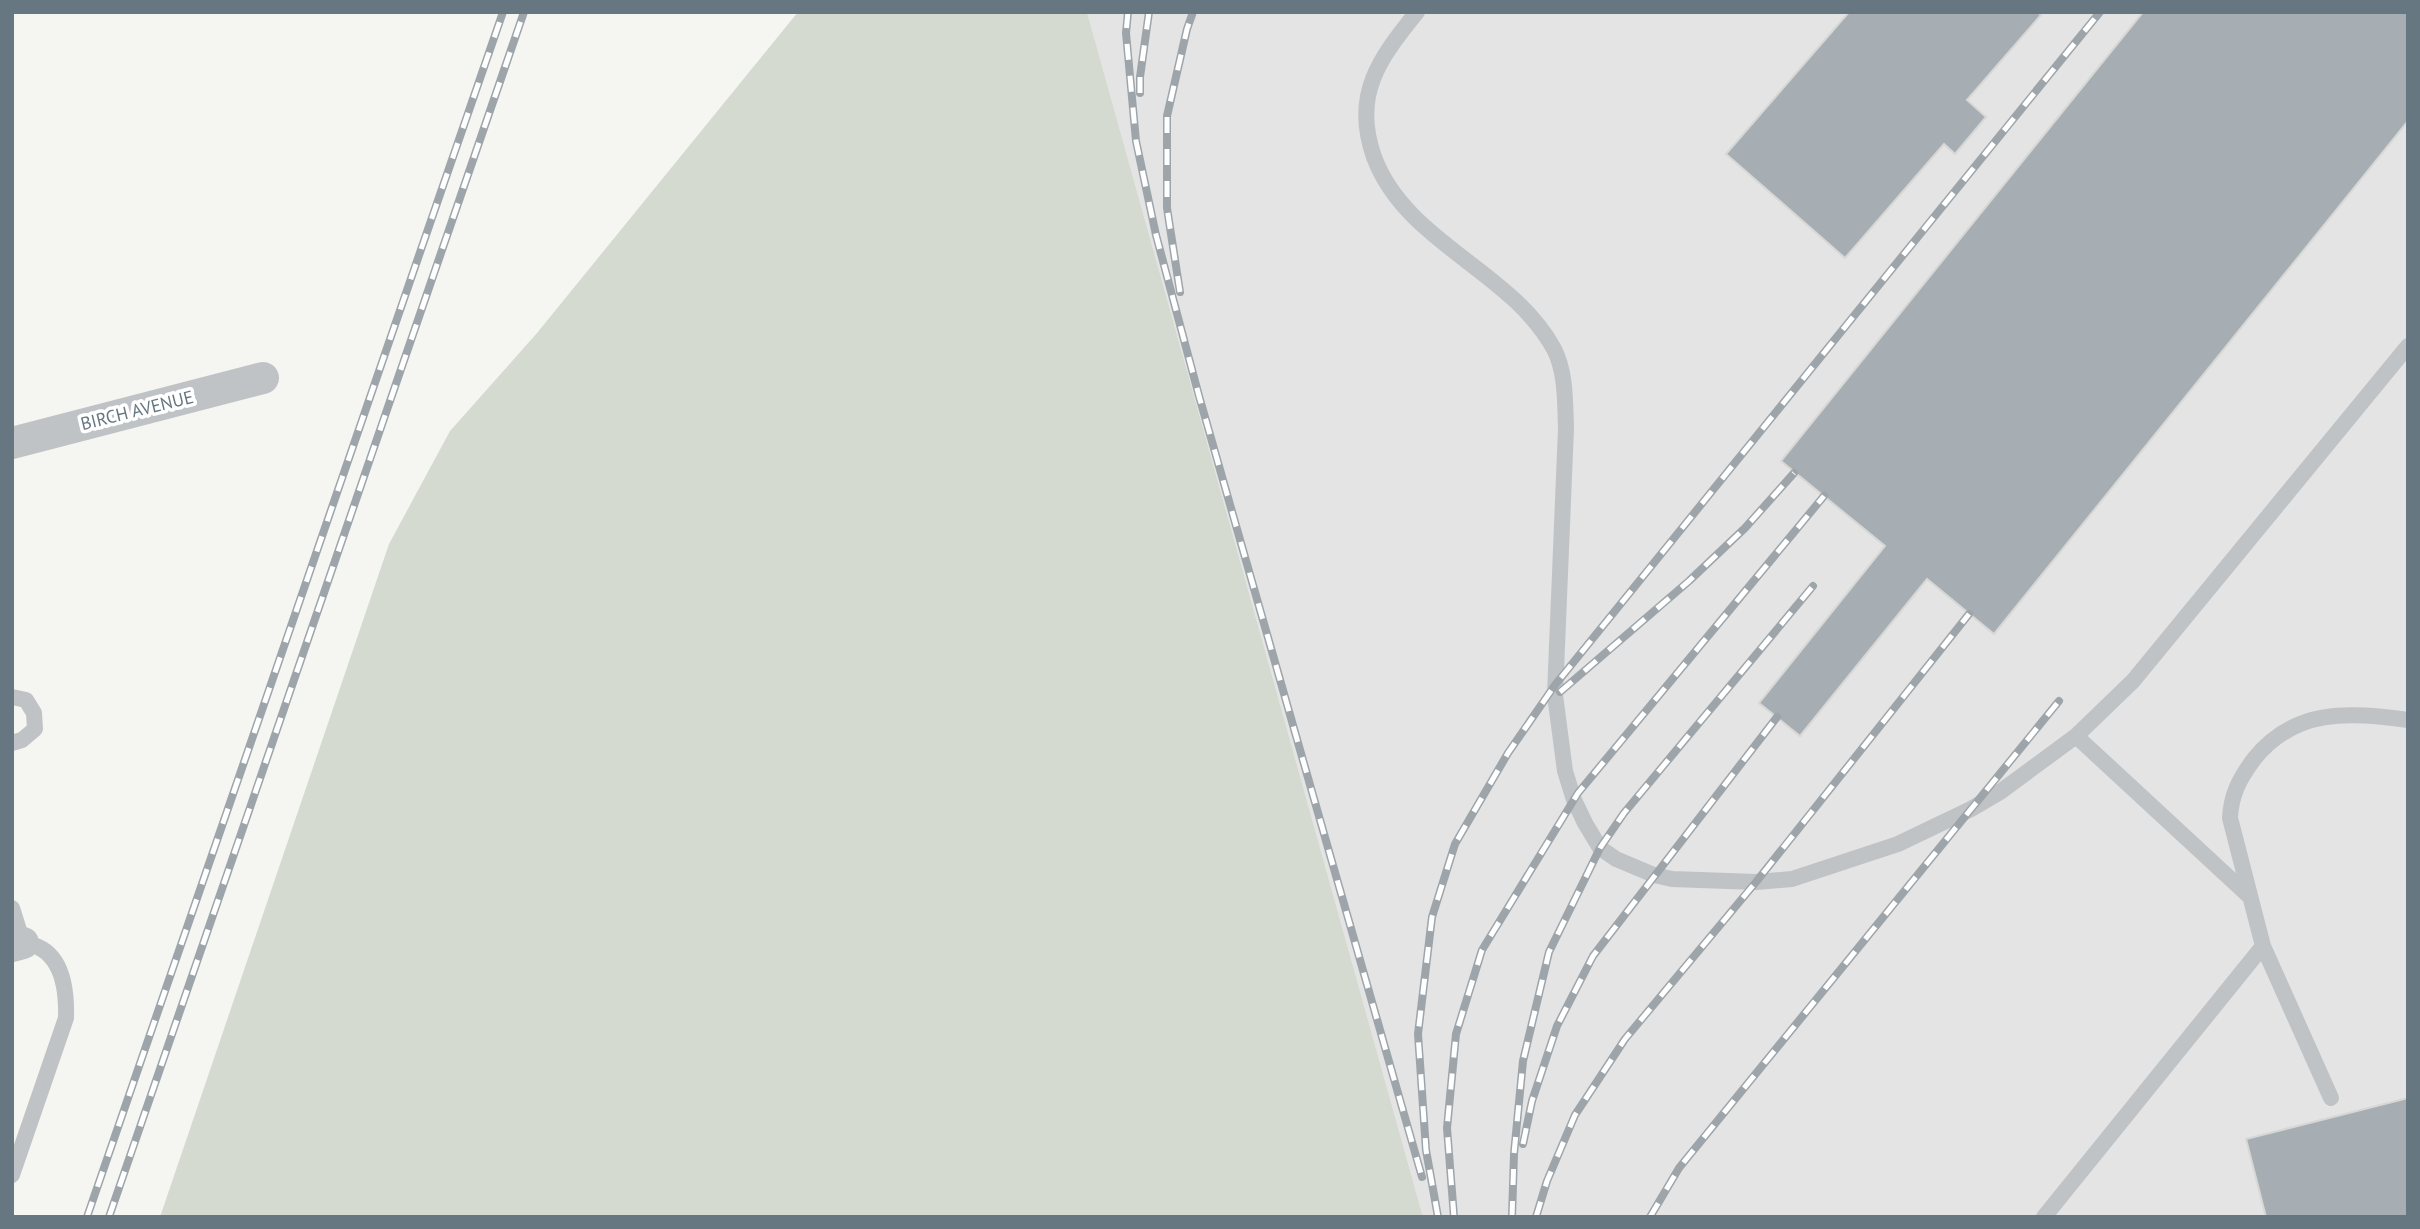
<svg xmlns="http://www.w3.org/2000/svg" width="2420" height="1229" font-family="'PT Sans',sans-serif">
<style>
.built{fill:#e3e4e3}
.green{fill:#d5dad1}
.building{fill:#a6aeb3;stroke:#d7d7d5;stroke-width:2}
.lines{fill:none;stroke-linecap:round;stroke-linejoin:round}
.service{stroke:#bfc3c6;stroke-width:16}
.minor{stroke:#bfc3c6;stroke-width:32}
.rail-casing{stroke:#9ea5aa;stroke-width:8}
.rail{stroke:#fff;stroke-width:5;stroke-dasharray:16;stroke-linecap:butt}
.labels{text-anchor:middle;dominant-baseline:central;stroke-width:7;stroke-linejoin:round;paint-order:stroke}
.street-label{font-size:18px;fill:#667781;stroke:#fff}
</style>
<rect width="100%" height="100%" fill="#f5f5f2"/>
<path class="built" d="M1087,12H2408V1217H1423Z"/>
<path class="green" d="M798,12H1087L1423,1217H160L389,544L450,431L537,333Z"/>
<path class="building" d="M1849,12H2037L2041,15L1967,100L1986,117L1955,154L1944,144L1845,258L1726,154Z
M2143,12H2408V121L1994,634L1927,579L1800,736L1759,703L1885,546L1781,461Z
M2408,1098V1217H2266L2246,1139Z"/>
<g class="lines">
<path class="service" d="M1417,12C1379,59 1352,95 1374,157C1406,243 1511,270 1554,349C1566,372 1565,402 1566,428L1555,695L1565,771L1574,800L1585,823L1600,848L1616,859L1654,875L1672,879L1756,882L1792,879L1898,844L1971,809L2000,792L2076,736L2133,681L2408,346
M12,697L26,700L34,713L35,729L22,740L12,743
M2076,736L2249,896
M12,908L23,943C61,947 67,985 66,1018L12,1175
M2331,1098L2263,946L2230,818C2231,794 2240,778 2254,759C2295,708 2348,712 2408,720
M2044,1217L2263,946"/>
<path class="minor" d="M12,443L263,378
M12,946L23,943"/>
<defs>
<path id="rail" d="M1128,12L1126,33L1136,141L1156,235L1199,396L1422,1177
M1140,93V77L1149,12
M1180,292L1167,208V116L1187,29L1193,12
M1560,692L1689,581L1745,528L1794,473
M1523,1144L1532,1101L1557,1026L1593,956L1777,717
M87,1217L503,12
M109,1217L524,12
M1438,1217L1426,1150L1418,1034L1432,917L1455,844L1508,753L1555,685L2100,12
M1454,1217L1447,1128L1456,1034L1482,950L1578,793L1824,496
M1512,1217L1514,1154L1523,1061L1549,952L1600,848L1624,813L1813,586
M1536,1217L1547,1181L1575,1115L1625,1039L1756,882L1969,614
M1650,1217L1679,1168L2059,701"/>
</defs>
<use href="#rail" class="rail-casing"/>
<use href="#rail" class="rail"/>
</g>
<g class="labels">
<g class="street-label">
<text transform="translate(137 410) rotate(-14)">BIRCH AVENUE</text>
</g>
</g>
<rect width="2420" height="1229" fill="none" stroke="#667781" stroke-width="28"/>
</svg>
